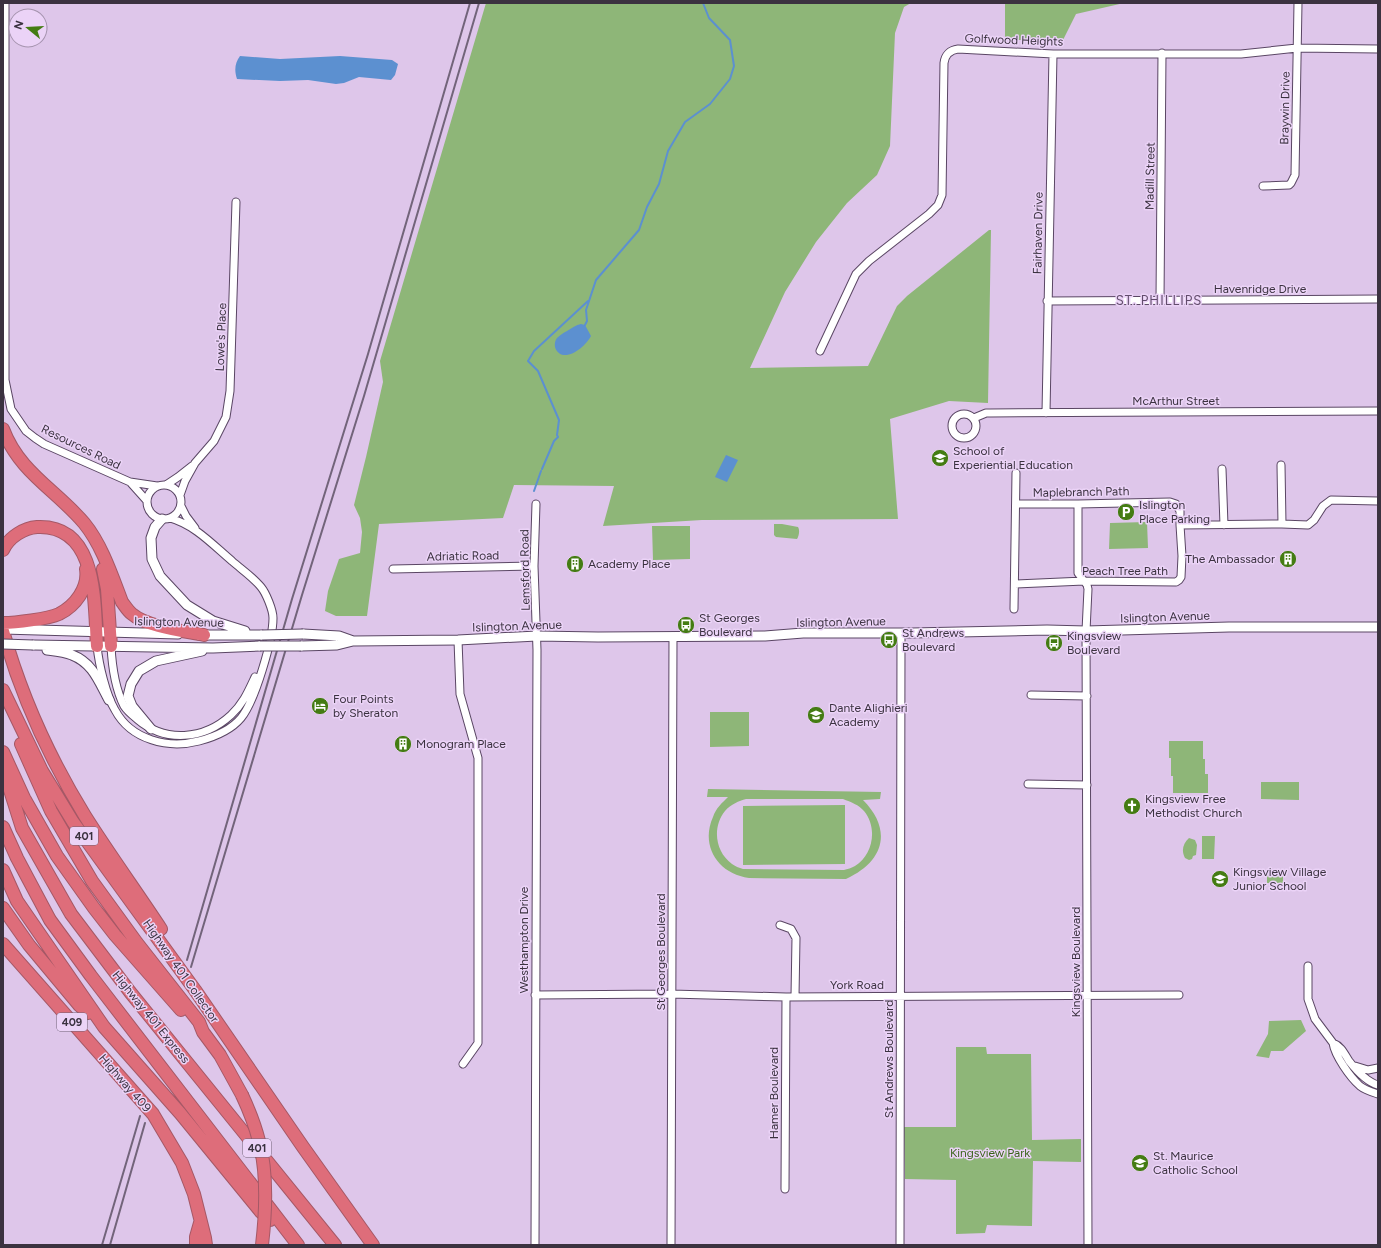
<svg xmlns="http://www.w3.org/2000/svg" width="1381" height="1248" font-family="Figtree,sans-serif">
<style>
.green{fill:#8eb678;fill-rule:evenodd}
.water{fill:#5c90d0}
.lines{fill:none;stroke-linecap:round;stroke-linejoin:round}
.stream{stroke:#5c90d0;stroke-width:2}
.minor-casing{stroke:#5a4664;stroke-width:9}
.secondary-casing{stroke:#5a4664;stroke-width:11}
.motorway-casing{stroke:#a55866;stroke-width:14}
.minor{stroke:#fff;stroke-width:7}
.secondary{stroke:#fff;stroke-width:9}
.motorway{stroke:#de6d7a;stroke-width:12}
.rail{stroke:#72647a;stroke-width:2}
.secondary-bridge-casing{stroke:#5a4664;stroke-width:11;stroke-linecap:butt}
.motorway-bridge-casing{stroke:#a55866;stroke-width:14;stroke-linecap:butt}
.secondary-bridge{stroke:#fff;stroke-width:9}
.motorway-bridge{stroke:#de6d7a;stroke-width:12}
.labels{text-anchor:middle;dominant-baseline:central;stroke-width:3;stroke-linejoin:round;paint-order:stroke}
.shield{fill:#ebd3f7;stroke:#706277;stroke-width:1}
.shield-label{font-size:11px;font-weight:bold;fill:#3b3240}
.street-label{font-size:12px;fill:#3b3240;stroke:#ebd3f7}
.poi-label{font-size:12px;fill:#3b3240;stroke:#ebd3f7;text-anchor:start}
.park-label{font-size:12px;fill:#3b651b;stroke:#ebd3f7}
.neighbourhood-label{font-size:13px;letter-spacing:1px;fill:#624d6c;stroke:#ebd3f7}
</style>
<rect width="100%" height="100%" fill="#dec6ea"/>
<path class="green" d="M486,3H911L904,7L895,33L890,146L877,175L847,203L816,242L785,292L750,368L868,366L897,306L907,296L989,230H991L988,403L949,401L890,419L898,519L702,520L603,526L614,486L514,485L503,518L379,524L367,616H336L325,611L328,591L339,559L360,553L362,532L360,518L354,505L366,457L383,382L380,361Z
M1005,3H1124L1076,14L1063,40H1005Z
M1147,522L1148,548L1109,549L1110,523Z
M774,524H782L798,527C800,530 799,536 797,539L776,537L774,535Z
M652,526H690V559L653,560Z
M710,712H749V746L710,747Z
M1169,741H1203V759H1205V774H1208V793H1173V776H1171V758H1169Z
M1261,782H1299V800L1261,799Z
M708,789L881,792L880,799L863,800C893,830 884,862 846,879L749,878C718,874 700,846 713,817C716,808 722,803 728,797H707ZM746,799H843C851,802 859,805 864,811C878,828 873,855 855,866C852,868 847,869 844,870L743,869C739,868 735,866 732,864C715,852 712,827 725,811C731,804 739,801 746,799Z
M845,805V864L743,865V806Z
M1202,836H1215L1214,859H1202Z
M1189,838L1195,840L1197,845L1196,855L1193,856L1192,859L1189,860L1185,858C1181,851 1183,843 1189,838Z
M1267,873H1283V883H1267Z
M1301,1020L1306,1031L1283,1051H1271L1269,1058L1256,1056L1268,1034L1269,1021Z
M956,1047H986L987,1054H1031L1032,1140L1081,1139V1162L1033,1161L1032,1226L987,1225L985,1233L956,1234V1180L905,1179L904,1127H956Z"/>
<path class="water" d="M240,56L280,59L340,56L392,60L398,64L395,75L391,80L359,77L344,83L336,84L308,80L280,81L237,79C234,70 235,63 240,56Z
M581,324L585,325L591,336C587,344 574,356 564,355C556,354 552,345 557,338C560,335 563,333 567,331C572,328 576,325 581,324Z
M726,455L738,460L727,482L715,477Z"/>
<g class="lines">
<path class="stream" d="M585,325L587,321L586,310L596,280L639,230L647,207L659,184L668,151L685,122L710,104L730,79L734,66L730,40L709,18L703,3
M542,469L554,441L558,437L557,435L559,420L538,371L528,361L534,351L588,301
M534,491L541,471"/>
<defs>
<path id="minor" d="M5,3V380L11,409L26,431L35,438L44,444L130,482L157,486
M1263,186L1289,185L1291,183L1295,175L1298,3
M1160,300L1162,53
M1047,301L1378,299
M820,351L856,274L869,261L929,214L938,205L942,195L944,63C945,55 950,50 958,49L1053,54H1241L1297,48L1378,49
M1046,413L1053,54
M952 426a12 12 0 1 1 24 0a12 12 0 1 1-24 0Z
M974,418L986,413H990L1378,411
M1281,465L1282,524
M1222,469L1224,525
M130,482L147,501
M166,485L178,477L192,466
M147 502a17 17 0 1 1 34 0a17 17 0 1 1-34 0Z
M180,495L185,481L195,463L214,441L226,417L230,391L236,202
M1016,504H1078L1170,502L1176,504L1180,511V525L1282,524L1308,525L1314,520L1323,506L1331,500L1378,501
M1078,504V573L1087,585L1088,589L1086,631L1088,1245
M181,506L186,516L195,528
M393,569L534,566
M1015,584L1084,581L1176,582L1179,580L1181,577L1182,556L1180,525
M1014,609L1016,473
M458,640L460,694L478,758V1043L463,1064
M97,646C99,665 106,695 115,710C131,740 168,749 199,741C214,737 231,730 241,718C255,701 273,640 273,618C273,610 266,593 261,587C253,577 241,569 232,561C213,545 195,525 170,518
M111,646C112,666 115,688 124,706C127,711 132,715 137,719C165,743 204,740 231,715C243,704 248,692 255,677
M1031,695L1087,696
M1028,784L1087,785
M780,925L791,929L796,938L795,996
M1308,966V999L1315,1019L1333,1043
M535,995L671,994L786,997L1179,995
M1355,1066L1368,1070L1378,1068
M1378,1085C1367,1082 1356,1070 1349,1061C1344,1053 1341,1046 1333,1043C1335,1056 1350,1077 1360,1086C1365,1090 1372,1092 1378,1094
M785,1189L786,997
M535,1245L537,650L534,566L536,504
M671,1245L673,636
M900,1245L901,633"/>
<path id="secondary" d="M162,519L155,527L151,538L152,559L160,576L187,605L213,621L245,631
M3,629L178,634
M303,634L339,636L353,641
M199,635H262
M33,645L213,648L260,646
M301,646L337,645L353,641L458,640L537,636L598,637L765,636L803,633H912L1047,630L1086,631L1229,627H1378
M47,650C55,651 65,652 72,655C93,663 99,682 109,700
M151,729L132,706L128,696L131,684L139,671L156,661L202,651"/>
<path id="motorway" d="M3,429C19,472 56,490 84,523C102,545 112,576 122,602C125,606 128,611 132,614C147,627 184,631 204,635
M3,550C9,537 24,528 37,527C99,524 94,605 97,646
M103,569L107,589L111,646
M3,623C15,623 48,619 59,614C75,606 89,588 86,569
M3,631C21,695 50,759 85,816C109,854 136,891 161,929
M3,690L42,771L73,822L195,990L303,1147L373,1245
M21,744L51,811L92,881L137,943L199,1022L203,1032L220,1055L242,1095
M3,752L24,798L57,856L94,908L115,935L181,1010
M3,768L22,828L71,914L130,992L335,1245
M3,827L17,858L50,920L91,976L298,1245
M3,870L17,901L104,1027L180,1113L261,1212L270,1220
M3,908L29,945L79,1005L88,1013
M3,944L153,1114L182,1163L194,1194L205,1238L206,1245
M196,1245V1237L200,1223"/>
</defs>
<use href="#minor" class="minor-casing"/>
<use href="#secondary" class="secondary-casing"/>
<use href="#motorway" class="motorway-casing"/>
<use href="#minor" class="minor"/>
<use href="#secondary" class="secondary"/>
<use href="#motorway" class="motorway"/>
<path class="rail" d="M187,960L292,599L368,354L470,3
M191,967L302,595L364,396L479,3
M102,1245L140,1116
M110,1245L145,1123"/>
<defs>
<path id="secondary-bridge" d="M262,635L303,634
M3,644L33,645
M260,646H301"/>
<path id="motorway-bridge" d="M242,1095C249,1110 255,1125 259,1141C268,1174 266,1211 262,1245"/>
</defs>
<use href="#secondary-bridge" class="secondary-bridge-casing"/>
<use href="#motorway-bridge" class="motorway-bridge-casing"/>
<use href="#secondary-bridge" class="secondary-bridge"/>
<use href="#motorway-bridge" class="motorway-bridge"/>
</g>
<defs>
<symbol id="school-disc" viewBox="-11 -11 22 22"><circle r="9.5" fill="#447c13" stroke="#ebd3f7"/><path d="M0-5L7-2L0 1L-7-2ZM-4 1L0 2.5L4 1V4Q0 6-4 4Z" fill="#fff"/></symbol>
<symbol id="parking-disc" viewBox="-11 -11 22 22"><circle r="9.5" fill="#447c13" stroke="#ebd3f7"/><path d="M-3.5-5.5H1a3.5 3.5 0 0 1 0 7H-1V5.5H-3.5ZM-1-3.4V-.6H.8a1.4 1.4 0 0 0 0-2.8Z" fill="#fff"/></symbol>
<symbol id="building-disc" viewBox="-11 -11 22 22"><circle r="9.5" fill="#447c13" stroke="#ebd3f7"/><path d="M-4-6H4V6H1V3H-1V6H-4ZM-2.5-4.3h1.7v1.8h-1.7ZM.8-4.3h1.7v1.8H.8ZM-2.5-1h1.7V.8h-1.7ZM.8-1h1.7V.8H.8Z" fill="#fff"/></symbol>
<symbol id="bus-disc" viewBox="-11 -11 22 22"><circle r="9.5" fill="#447c13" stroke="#ebd3f7"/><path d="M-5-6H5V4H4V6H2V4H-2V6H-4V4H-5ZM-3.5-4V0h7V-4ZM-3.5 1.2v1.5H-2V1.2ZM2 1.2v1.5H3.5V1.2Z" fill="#fff"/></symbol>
<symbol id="hotel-disc" viewBox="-11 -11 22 22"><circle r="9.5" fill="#447c13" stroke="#ebd3f7"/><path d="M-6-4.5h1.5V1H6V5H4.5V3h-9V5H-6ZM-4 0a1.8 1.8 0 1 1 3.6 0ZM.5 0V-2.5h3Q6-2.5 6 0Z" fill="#fff"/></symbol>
<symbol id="church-disc" viewBox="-11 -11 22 22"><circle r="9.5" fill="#447c13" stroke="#ebd3f7"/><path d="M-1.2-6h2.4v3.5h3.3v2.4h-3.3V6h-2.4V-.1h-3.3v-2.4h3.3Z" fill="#fff"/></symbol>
</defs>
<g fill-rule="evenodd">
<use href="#school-disc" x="930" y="448" width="20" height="20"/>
<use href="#parking-disc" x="1116" y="502" width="20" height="20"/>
<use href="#building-disc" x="1278" y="549" width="20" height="20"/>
<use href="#building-disc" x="565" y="554" width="20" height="20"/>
<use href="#bus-disc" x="676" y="615" width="20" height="20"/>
<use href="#bus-disc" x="879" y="630" width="20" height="20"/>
<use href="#bus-disc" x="1044" y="633" width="20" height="20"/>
<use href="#hotel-disc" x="310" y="696" width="20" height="20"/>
<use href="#school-disc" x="806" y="705" width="20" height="20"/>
<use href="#building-disc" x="393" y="734" width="20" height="20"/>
<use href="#church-disc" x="1122" y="796" width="20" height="20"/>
<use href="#school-disc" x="1210" y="869" width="20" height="20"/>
<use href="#school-disc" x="1130" y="1153" width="20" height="20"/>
</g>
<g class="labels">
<g class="shield">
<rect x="70" y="827" width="28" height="18" rx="3"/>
<rect x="57" y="1013" width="30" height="18" rx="3"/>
<rect x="243" y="1139" width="28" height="18" rx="3"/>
</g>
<g class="shield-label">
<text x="84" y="836">401</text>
<text x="72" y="1022">409</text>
<text x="257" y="1148">401</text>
</g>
<g class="street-label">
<text transform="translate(1014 40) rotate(2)">Golfwood Heights</text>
<text transform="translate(1285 108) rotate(-89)">Braywin Drive</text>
<text transform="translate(1150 176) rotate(-89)">Madill Street</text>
<text transform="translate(1038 233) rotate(-89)">Fairhaven Drive</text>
<text x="1260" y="289">Havenridge Drive</text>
<text transform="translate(221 337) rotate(-88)">Lowe's Place</text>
<text x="1176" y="401">McArthur Street</text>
<text transform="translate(81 447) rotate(26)">Resources Road</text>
<text transform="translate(1081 492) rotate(-1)">Maplebranch Path</text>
<text transform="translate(463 556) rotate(-1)">Adriatic Road</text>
<text transform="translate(525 570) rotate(-91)">Lemsford Road</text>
<text x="1125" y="571">Peach Tree Path</text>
<text transform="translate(1165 617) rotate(-2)">Islington Avenue</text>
<text transform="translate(179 622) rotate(1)">Islington Avenue</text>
<text transform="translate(841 622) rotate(-1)">Islington Avenue</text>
<text transform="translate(517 626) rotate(-2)">Islington Avenue</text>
<text transform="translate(524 940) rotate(-90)">Westhampton Drive</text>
<text transform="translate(661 952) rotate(-90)">St Georges Boulevard</text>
<text transform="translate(1076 962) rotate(-90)">Kingsview Boulevard</text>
<text transform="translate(181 971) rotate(55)">Highway 401 Collector</text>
<text x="857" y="985">York Road</text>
<text transform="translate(151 1017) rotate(51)">Highway 401 Express</text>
<text transform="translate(889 1059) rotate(-90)">St Andrews Boulevard</text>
<text transform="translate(125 1083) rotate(49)">Highway 409</text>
<text transform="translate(774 1093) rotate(-90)">Hamer Boulevard</text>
</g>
<g class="poi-label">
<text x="953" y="451">School of<tspan x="953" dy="14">Experiential Education</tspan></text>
<text x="1139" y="505">Islington<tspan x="1139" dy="14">Place Parking</tspan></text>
<text x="1275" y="559" text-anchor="end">The Ambassador</text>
<text x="588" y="564">Academy Place</text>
<text x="699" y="618">St Georges<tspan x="699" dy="14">Boulevard</tspan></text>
<text x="902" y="633">St Andrews<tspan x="902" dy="14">Boulevard</tspan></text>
<text x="1067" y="636">Kingsview<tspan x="1067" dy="14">Boulevard</tspan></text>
<text x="333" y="699">Four Points<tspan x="333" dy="14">by Sheraton</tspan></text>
<text x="829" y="708">Dante Alighieri<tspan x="829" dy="14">Academy</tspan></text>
<text x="416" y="744">Monogram Place</text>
<text x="1145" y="799">Kingsview Free<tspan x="1145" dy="14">Methodist Church</tspan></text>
<text x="1233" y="872">Kingsview Village<tspan x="1233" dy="14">Junior School</tspan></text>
<text x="1153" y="1156">St. Maurice<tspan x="1153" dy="14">Catholic School</tspan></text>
</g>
<g class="park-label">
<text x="990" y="1153">Kingsview Park</text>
</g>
<g class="neighbourhood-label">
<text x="1159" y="300">ST. PHILLIPS</text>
</g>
</g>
<rect width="1381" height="1248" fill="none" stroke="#3b3240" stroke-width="8"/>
<g transform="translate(28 28) rotate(288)"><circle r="19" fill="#ebd3f7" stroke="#a593ae"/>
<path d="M0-3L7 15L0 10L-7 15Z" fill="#447c13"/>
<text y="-6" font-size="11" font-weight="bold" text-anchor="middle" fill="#3b3240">N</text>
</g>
</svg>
